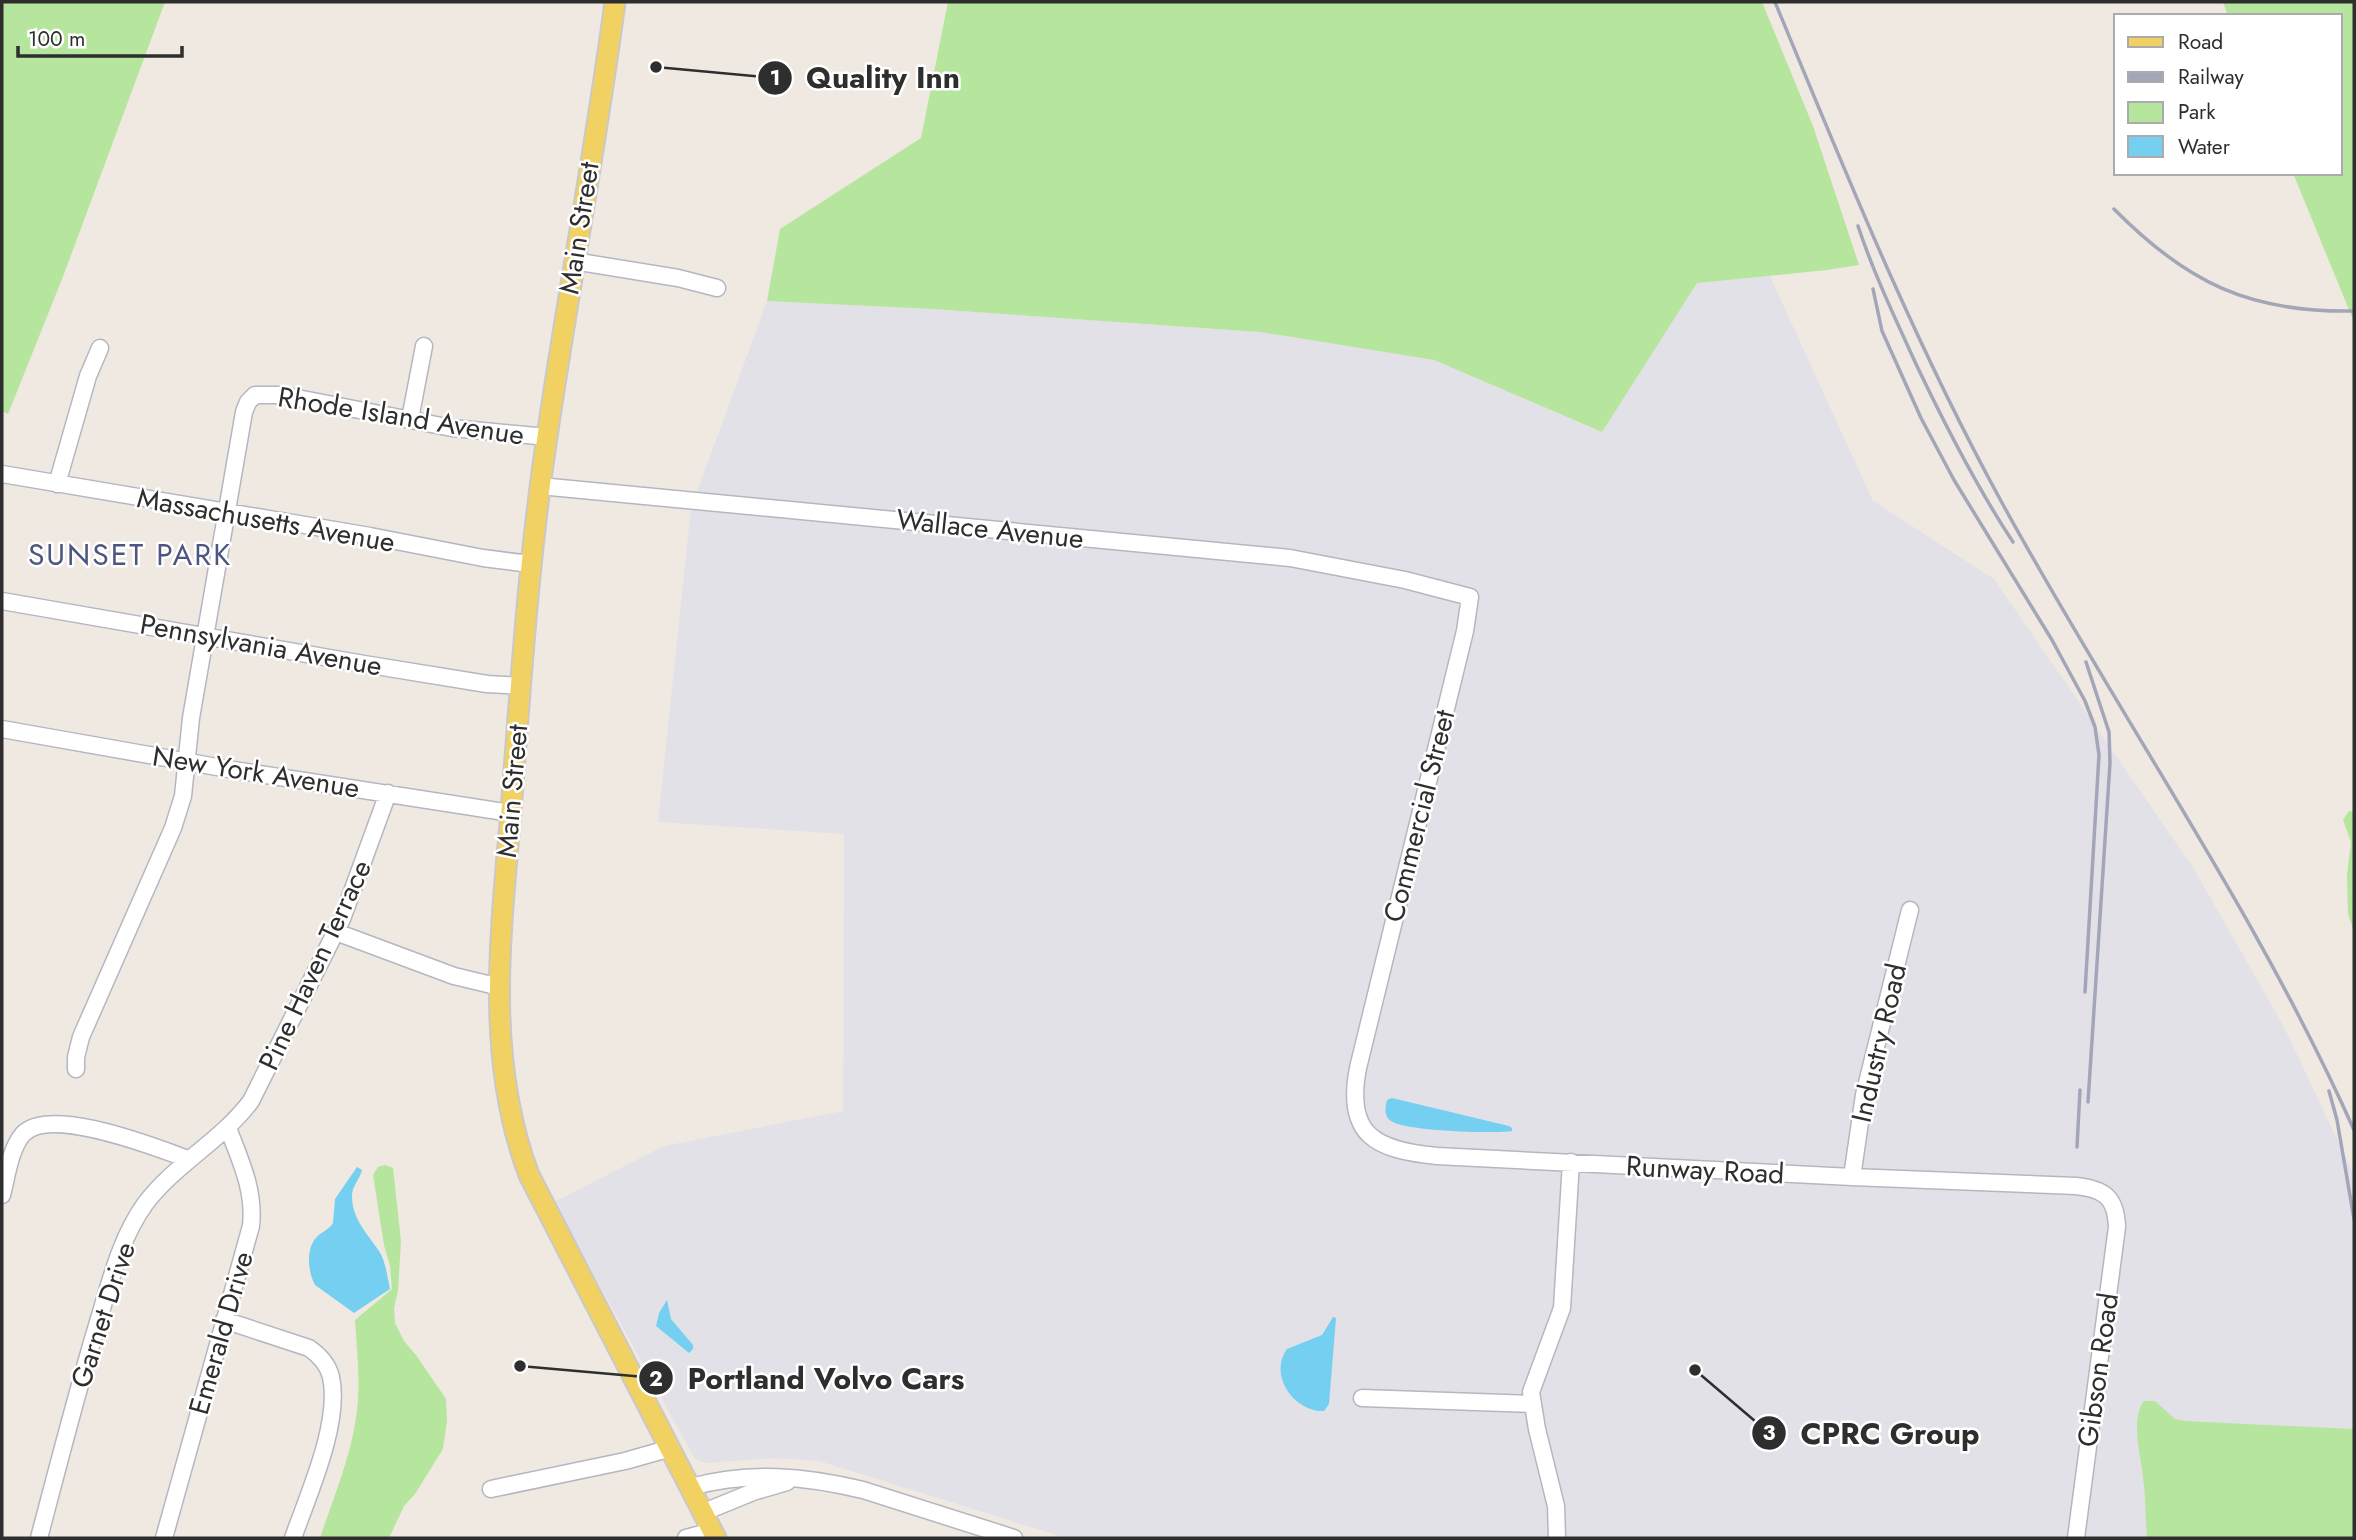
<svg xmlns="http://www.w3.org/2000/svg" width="2356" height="1540" font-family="Jost,sans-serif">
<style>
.industrial{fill:#e3e1e8}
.green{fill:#b6e59e}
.water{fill:#75cff0}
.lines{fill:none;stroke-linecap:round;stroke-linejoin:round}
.minor-casing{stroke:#b4b7c1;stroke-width:19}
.major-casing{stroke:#c9c9c9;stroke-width:23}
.minor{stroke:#fff;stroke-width:16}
.major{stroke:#f2d163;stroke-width:19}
.rail{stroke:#a3a6b8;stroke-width:3.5}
.labels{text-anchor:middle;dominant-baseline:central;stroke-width:5;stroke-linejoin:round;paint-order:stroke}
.street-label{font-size:28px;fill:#2e2e2e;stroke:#fff}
.neighbourhood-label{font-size:30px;letter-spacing:2px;fill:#4d5680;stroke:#fff}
.leader{fill:none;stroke:#2e2e2e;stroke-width:2.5}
.callout-dot{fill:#2e2e2e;stroke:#fff;stroke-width:2.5}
.mark-label{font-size:21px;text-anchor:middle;font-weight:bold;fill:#fff}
.callout-label{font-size:30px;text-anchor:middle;font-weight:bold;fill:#2e2e2e;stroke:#fff;stroke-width:5;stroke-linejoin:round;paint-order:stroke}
</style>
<rect width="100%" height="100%" fill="#efe9e1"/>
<path class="industrial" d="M1741,213L1873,501L1994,579L2194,869L2284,1027L2354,1175V1538H1066L819,1461L774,1458L706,1463L695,1459L554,1202L664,1146L843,1111L844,834L658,822L691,508L767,301L932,309L1260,332L1434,360L1601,432Z"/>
<path class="green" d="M2,2H165L64,274L8,414L2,411Z
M948,2H1762L1813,126L1859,265L1827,270L1697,283L1602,432L1434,360L1260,332L932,309L767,301L780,229L921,138Z
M2223,2H2354V322L2293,173H2340V16H2228Z
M2349,811L2354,812V931L2348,914L2347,875L2351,842L2343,820Z
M385,1165L393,1168L401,1241L398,1290L394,1308L395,1323L404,1341L416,1355L446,1399L447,1420L443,1449L415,1494L404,1506L389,1538H320C333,1499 350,1459 356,1418C361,1386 357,1353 355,1320L392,1289L390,1266L384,1245L373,1175L378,1167Z
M2144,1401H2155L2175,1419L2185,1421L2354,1429V1538H2147C2145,1518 2146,1497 2143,1477C2141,1456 2130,1420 2144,1401Z"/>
<path class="water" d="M1392,1098L1509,1126L1512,1128V1131C1494,1134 1404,1131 1391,1121C1384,1116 1385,1108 1387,1100Z
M357,1167L362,1170C360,1179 352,1186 352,1196C352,1219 367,1233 379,1251C386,1262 387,1276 390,1289L354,1313L315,1285C308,1272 306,1251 315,1239C320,1232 328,1231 333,1223L335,1199Z
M667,1300L671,1319L693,1345V1349L689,1353L656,1326L659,1313Z
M1333,1317L1336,1318L1329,1404L1324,1411C1294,1412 1268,1375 1287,1349L1322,1335Z"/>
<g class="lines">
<defs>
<path id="minor" d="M574,261L678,278L717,288
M410,419L424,346
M2,474L370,536L483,558L530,564
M57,484L88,376L100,348
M540,486L1290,558L1405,580L1470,597L1465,631L1358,1068C1345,1135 1375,1150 1437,1156L1852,1177L2076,1186C2104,1189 2116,1197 2117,1227L2076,1538
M2,601L364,664L487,684L521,686
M2,729L234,770L511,813
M336,932L454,976L500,987
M76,1069V1057L81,1037L173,828L183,796L191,718L244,412L248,402L255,395H282L452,428L547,437
M1852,1177L1864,1095L1910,910
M2,1195C7,1176 10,1149 23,1134C50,1105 157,1148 188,1159
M224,1320L309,1348C319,1355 328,1364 331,1377C341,1423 308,1495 293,1538
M1362,1398L1532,1404
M691,1487C751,1471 804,1476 863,1490L1014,1538
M491,1489L625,1461L671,1448
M704,1512L753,1492L787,1482
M39,1538C59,1463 78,1387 101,1312C112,1275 122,1236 145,1204C175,1164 221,1141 251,1101L342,919L388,793
M164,1538L251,1226C255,1190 240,1160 228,1128
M686,1538L712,1531
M1557,1538L1556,1506L1537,1429L1531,1392L1562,1308L1571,1162"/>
<path id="major" d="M615,2C596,147 568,292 547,437C529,557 521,678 512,798C502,924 483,1054 529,1175L716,1538"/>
</defs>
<use href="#minor" class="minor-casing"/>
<use href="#major" class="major-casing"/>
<use href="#minor" class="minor"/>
<use href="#major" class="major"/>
<path class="rail" d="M1775,2C1845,171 1913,340 2001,501C2116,712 2256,910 2354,1130
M2114,209C2186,282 2249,313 2354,311
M1858,226C1874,274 1895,318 1916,364C1945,425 1976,486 2013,542
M1873,289L1882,331L1921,418L1954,480L2052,640L2085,701L2095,727L2099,755L2085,992
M2086,662L2109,732L2110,763L2088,1102
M2329,1091L2337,1120L2354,1219
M2077,1147L2080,1090"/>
</g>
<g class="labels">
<g class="street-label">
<text transform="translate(579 228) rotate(-81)">Main Street</text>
<text transform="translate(401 416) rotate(9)">Rhode Island Avenue</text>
<text transform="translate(266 520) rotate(10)">Massachusetts Avenue</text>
<text transform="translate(990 529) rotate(6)">Wallace Avenue</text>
<text transform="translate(261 645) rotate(10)">Pennsylvania Avenue</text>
<text transform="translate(256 772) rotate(9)">New York Avenue</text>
<text transform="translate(512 791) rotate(-85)">Main Street</text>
<text transform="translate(1419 816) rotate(-76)">Commercial Street</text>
<text transform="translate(315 965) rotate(-65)">Pine Haven Terrace</text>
<text transform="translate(1879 1043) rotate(-77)">Industry Road</text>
<text transform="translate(1705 1170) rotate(3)">Runway Road</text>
<text transform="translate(103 1315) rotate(-72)">Garnet Drive</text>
<text transform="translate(221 1333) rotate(-74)">Emerald Drive</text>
<text transform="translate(2098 1370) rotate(-82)">Gibson Road</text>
</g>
<g class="neighbourhood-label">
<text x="130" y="554">SUNSET PARK</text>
</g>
</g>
<path class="leader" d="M656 67L775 78M520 1366L656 1378M1695 1370L1769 1433"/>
<g class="callout-dot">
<circle cx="656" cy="67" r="7"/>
<circle cx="520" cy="1366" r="7"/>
<circle cx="1695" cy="1370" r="7"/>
<circle cx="775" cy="78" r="18"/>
<circle cx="656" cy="1378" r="18"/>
<circle cx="1769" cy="1433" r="18"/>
</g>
<g class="mark-label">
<text x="775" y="85">1</text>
<text x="656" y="1386">2</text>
<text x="1769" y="1440">3</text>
</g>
<g class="callout-label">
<text x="883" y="88">Quality Inn</text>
<text x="826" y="1389">Portland Volvo Cars</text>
<text x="1890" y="1444">CPRC Group</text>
</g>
<rect width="2356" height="1540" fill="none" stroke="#2e2e2e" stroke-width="7"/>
<rect x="2114" y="14" width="228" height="161" fill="#ffffff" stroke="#ababab" stroke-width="2"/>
<rect x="2128" y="37" width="35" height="10" fill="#f2d163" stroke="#ababab" stroke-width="2"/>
<text x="2178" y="49" font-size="21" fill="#2e2e2e">Road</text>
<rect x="2128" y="72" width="35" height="10" fill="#a3a6b8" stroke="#ababab" stroke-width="2"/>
<text x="2178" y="84" font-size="21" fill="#2e2e2e">Railway</text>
<rect x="2128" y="102" width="35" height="21" fill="#b6e59e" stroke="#ababab" stroke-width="2"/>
<text x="2178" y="119" font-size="21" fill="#2e2e2e">Park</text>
<rect x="2128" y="136" width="35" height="21" fill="#75cff0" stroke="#ababab" stroke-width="2"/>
<text x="2178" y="154" font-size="21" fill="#2e2e2e">Water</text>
<path d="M18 46v10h164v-10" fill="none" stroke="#2e2e2e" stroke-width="3.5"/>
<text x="28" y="46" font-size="21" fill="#2e2e2e" stroke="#ffffff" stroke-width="5" paint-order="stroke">100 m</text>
</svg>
